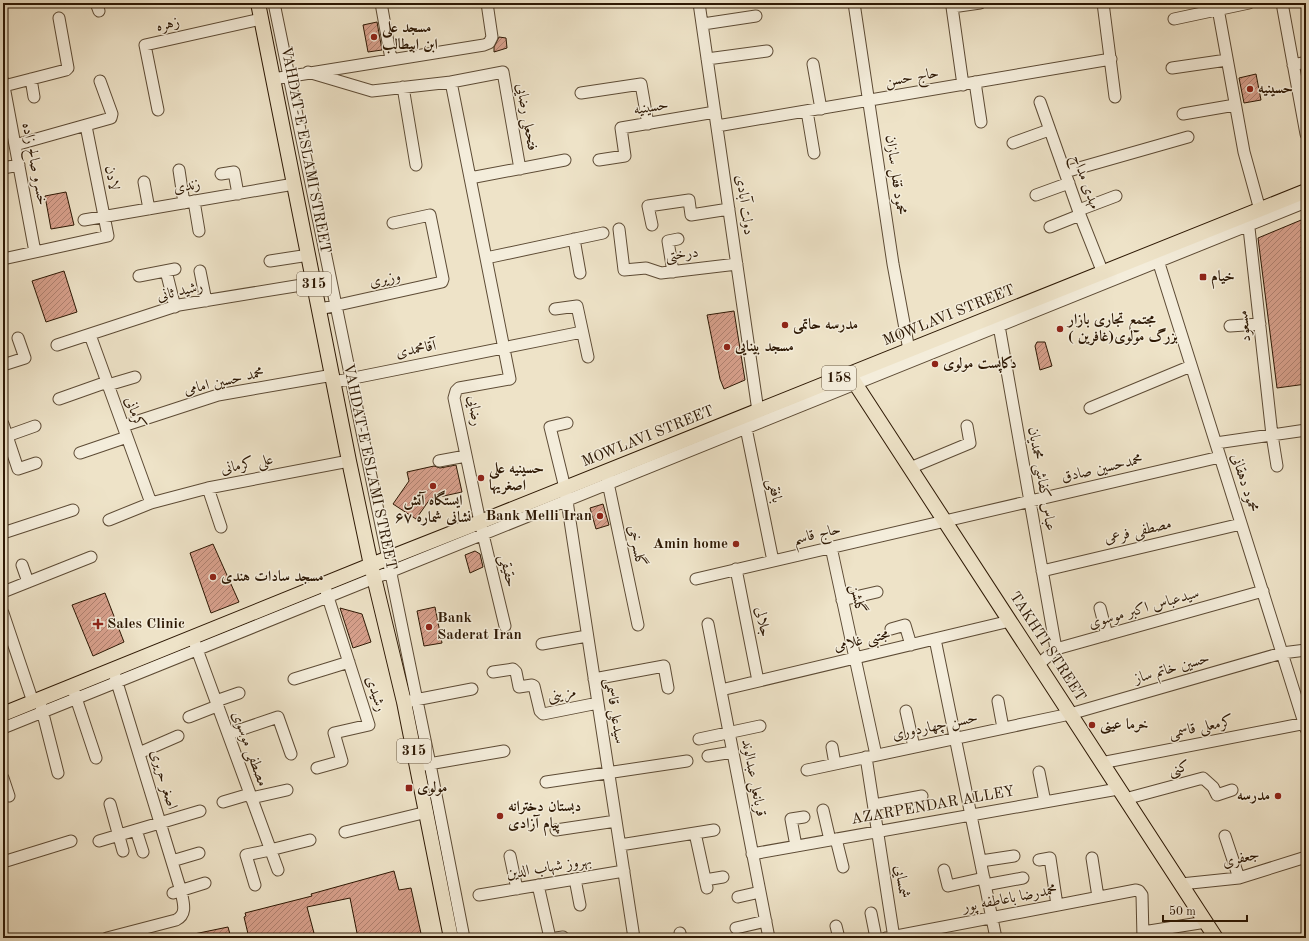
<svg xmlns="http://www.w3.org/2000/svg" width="1309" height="941" font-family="'Old Standard TT',Amiri,serif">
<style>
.building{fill:url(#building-hatch);stroke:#2d1804}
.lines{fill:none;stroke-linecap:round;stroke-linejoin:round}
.minor-casing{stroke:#5d4b35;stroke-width:13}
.major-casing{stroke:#2d1804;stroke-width:16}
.minor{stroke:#f4eddb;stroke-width:11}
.major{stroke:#eee3c8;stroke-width:14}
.poi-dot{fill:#8f2418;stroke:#f4eddb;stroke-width:1.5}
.labels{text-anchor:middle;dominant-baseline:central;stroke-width:3;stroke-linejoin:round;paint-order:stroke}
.shield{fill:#f4eddb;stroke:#695844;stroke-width:1}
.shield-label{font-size:14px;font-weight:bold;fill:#2d1804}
.street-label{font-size:15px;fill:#2d1804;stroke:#f4eddb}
.poi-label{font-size:15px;font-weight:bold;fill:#2d1804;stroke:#f4eddb;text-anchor:start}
</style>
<defs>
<pattern id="building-hatch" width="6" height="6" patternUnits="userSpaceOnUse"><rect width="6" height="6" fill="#d7a08c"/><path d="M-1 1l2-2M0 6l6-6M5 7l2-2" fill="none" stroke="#af8170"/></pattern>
</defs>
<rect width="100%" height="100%" fill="#eee3c8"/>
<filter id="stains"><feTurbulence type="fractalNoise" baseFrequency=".005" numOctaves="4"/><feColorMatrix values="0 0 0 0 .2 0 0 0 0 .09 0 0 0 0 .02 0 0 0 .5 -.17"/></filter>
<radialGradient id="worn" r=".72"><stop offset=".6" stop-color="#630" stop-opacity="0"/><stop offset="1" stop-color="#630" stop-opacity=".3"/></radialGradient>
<path class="building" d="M377,22L382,50L368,52L363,25Z
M499,37L506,38L507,48L494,52V47Z
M1256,74L1261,100L1244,103L1239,78Z
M66,192L74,225L51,229L45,196Z
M1306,218V384L1277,388L1258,238Z
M64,271L77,312L46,322L32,281Z
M734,311L745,380L724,389L720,379L707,315Z
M1037,342H1045L1052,366L1040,370L1035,346Z
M456,465L462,492L430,499L416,519L393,504L409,481L407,472L434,466L440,468Z
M603,504L609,525L596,529L590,508Z
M213,544L239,602L211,613L190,553Z
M475,551L480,554L483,567L470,573L465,555Z
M105,593L124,642L93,656L72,605Z
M435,607L442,643L424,646L417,611Z
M340,608L362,614L371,642L353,648Z
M394,871L399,890L411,888L422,938H358L350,898L307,907L314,933L311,934L312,938H249L244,917L246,916L245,913L312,896L311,894Z
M228,927L231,938H195L194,934Z"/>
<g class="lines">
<defs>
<path id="minor" d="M96,3L99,11
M274,3L430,764L464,938
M381,3L391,59
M699,3L758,411
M854,3L893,264L909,350
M1103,3L1115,97
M1217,3L1244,152L1260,210
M1282,3L1306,134
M1174,19L1249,3
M703,24L756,16
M707,59L767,51
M813,64L821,109
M1293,65L1306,62
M1172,68L1227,60
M308,72L372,91L451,82L503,72L520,169
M31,79L34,97
M273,79L484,45L489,43L492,37L487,3
M3,81L35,252
M451,82L510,379L459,388L456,391L454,398L480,522L505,626
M975,82L981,122
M963,85L952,7L980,3
M4,86L66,70L68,68L59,18
M403,87L416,165
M581,93L641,84L648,124
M1040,102L1080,215L1103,273
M158,110L145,45L261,19
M807,111L814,153
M1183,114L1235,105
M717,126L1111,59
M1013,143L1049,130
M15,145L111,118L112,114L100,81
M599,160L625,156L621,128L715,112
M3,168L19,165
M179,170L184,203
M1065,172L1188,137
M221,174L234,172L238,194
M470,178L565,160
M144,182L149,209
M1036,195L1069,183
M194,201L199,231
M1079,210L1116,196
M1248,219L1272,435L1277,466
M84,220L294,184
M652,225L648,206L689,200L691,215L729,209
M1050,227L1080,215
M619,229L624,270L646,268L661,273L737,264
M574,239L580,273
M1156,254L1306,729
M486,258L603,233
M3,259L108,236L86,126
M270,261L309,255
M166,271L175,307
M200,271L206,301
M673,272L668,241L678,239
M139,276L175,269
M320,309L442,282L443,279L430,215L393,223
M555,309L577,306L588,357
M998,320L1056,649
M1230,326L1260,324
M90,335L151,503
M57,345L179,305L314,283
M3,365L25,358L18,338
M334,382L582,332
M108,385L135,377
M59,399L107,382
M1090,408L1191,366
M567,423L550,427L565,488L634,938
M3,424L18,469L36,463
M123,426L218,395L333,375
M746,428L773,561
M7,436L35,426
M1216,443L1306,430
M80,453L127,437
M439,461L466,456
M910,468L970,443L967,426
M607,478L638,625
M208,488L221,527
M109,520L151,503L208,488L349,461
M3,533L73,510
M831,547L876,755
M22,565L28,582
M736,569L758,681
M1042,571L1241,524
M696,579L1220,457
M3,592L91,557
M842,600L877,592
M1100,608L1107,635
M3,613L33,702
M708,624L769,938
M891,629L905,625L911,645
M935,639L996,938
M195,644L278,870
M542,644L587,636
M1038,665L1056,649L1263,591
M493,672L513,669L516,672L519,687L532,685L534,686L540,711L543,714L598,703
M294,679L349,662
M594,679L664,666L668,688
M721,690L1010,621
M74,692L96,758
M216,701L239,693
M410,701L472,689
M998,701L1003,728
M41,706L58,773
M906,711L914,747
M189,717L217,706
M3,728L1306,202
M228,734L278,717L291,754
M699,739L760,726
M832,747L835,764
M139,753L178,736
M708,756L733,752
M866,757L894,938
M1101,763L1306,723
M423,765L504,751
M317,768L342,761L334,733L369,725L326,591
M807,770L1070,714L1282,653L1306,650
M1039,772L1045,802
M3,778L9,796
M546,782L687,761
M251,798L287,790
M1125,799L1203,778L1213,787L1217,795L1232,790
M223,802L250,794
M110,804L123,851
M874,805L922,796
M823,810L830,840
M136,830L143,852
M556,830L616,821
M345,832L427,812
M695,833L707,888
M1225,836L1239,878
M836,839L843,867
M99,841L200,811
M620,845L714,830
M796,846L791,819L804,817
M752,854L1118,789
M510,856L517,889
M1092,858L1098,897
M1039,860L1050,858L1057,905
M172,861L199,853
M981,861L1014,856
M3,862L71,841
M944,870L948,886L984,878
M575,879L580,905
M705,880L723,877
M1181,884L1239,878L1306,857
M255,885L246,855L270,850L310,840
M538,885L550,938
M985,885L1023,878
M173,893L205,883
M479,895L624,871
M738,897L760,892
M871,913L876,938
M836,926L839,938
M736,928L766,921
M1143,932L1206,922
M680,933L681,938
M107,938L176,920C188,914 183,902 181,891L115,676
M556,938L563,937
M886,938L1136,890L1139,891L1142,895L1143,938"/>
<path id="major" d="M258,3L349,461L371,565L404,702L451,938
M849,374L1216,938
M3,714L371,565L480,522L1306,191"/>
</defs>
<use href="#minor" class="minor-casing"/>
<use href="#major" class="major-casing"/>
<use href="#minor" class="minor"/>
<use href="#major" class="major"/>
</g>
<g class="poi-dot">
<circle cx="374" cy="37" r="4"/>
<circle cx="1250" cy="89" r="4"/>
<rect x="1199" y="273" width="8" height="8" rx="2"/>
<circle cx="785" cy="325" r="4"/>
<circle cx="1060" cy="329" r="4"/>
<circle cx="727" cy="347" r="4"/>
<circle cx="935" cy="364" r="4"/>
<circle cx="481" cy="478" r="4"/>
<circle cx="433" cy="486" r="4"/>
<circle cx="600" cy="516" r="4"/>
<circle cx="736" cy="544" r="4"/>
<circle cx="213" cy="577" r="4"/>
<path d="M96 618h4v4h4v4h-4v4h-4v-4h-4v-4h4z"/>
<circle cx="429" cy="627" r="4"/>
<circle cx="1092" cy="725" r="4"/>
<rect x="405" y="784" width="8" height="8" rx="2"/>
<circle cx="1278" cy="796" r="4"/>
<circle cx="500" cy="816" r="4"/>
</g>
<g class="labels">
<g class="shield">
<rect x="297" y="272" width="34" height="24" rx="3"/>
<rect x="822" y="366" width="34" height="24" rx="3"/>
<rect x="397" y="739" width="34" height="24" rx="3"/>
</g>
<g class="shield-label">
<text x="314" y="284">315</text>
<text x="839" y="378">158</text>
<text x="414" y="751">315</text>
</g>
<g class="street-label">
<text transform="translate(168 25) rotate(-13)">زهره</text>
<text transform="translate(912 78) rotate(-10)">حاج حسن</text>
<text transform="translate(651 108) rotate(-9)">حسینیه</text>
<text transform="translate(526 117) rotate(80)">فتحعلی رضایی</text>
<text transform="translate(305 150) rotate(79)">VAHDAT-E ESLAMI STREET</text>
<text transform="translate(34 164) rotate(79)">خسرو صالح زاده</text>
<text transform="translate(895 175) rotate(82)">محمود قفل سازان</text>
<text transform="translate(111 178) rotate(79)">لادن</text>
<text transform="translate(1085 182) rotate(70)">مهدی مداح</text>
<text transform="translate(187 187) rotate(-10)">زندی</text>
<text transform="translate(744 205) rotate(82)">دولت آبادی</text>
<text transform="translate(682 255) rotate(-7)">درختی</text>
<text transform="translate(385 280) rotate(-12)">وزیری</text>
<text transform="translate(180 292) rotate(-13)">رشید ثانی</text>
<text transform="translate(949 316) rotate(-22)">MOWLAVI STREET</text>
<text transform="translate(1245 326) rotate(-96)">مسعود</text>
<text transform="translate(416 350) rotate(-11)">آقامحمدی</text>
<text transform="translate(224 382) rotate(-13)">محمد حسین امامی</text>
<text transform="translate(474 411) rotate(82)">رضایی</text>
<text transform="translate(134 413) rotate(70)">کرمانی</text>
<text transform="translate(648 437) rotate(-22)">MOWLAVI STREET</text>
<text transform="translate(247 465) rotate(-11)">علی کرمانی</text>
<text transform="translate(369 467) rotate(78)">VAHDAT-E ESLAMI STREET</text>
<text transform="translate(1102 469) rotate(-13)">محمدحسین صادق</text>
<text transform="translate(1041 479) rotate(80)">عباس کفاشی محمدیان</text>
<text transform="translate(1244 483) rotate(72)">محمود دهقانی</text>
<text transform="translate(774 491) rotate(78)">بافقی</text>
<text transform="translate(1138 532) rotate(-13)">مصطفی فرعی</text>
<text transform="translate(817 535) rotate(-13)">حاج قاسم</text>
<text transform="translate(636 546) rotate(78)">گلسرخی</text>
<text transform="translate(507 571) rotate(77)">حقیقی</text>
<text transform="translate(857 599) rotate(78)">گلشن</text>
<text transform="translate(1144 609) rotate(-16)">سیدعباس اکبر موسوی</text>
<text transform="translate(762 622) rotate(79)">جلالی</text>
<text transform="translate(862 641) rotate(-13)">مجتبی غلامی</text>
<text transform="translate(1047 647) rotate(57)">TAKHTI STREET</text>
<text transform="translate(1172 669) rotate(-16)">حسین خاتم ساز</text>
<text transform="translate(375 694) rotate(72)">رشیدی</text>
<text transform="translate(562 695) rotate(-11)">مزینی</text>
<text transform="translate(614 711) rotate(81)">سیدعلی قاسمی</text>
<text transform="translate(935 727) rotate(-12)">حسن چهاردوری</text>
<text transform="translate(1201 728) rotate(-11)">کرمعلی قاسمی</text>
<text transform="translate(249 749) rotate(70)">مصطفی موسوی</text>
<text transform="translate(1179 769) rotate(-15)">کنی</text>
<text transform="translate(753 778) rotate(79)">قربانعلی عبدالوند</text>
<text transform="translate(163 780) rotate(73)">اصغر حریری</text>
<text transform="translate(933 806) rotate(-10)">AZARPENDAR ALLEY</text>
<text transform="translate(1241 859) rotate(-13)">جعفری</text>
<text transform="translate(549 868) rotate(-9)">بهروز شهاب الدین</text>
<text transform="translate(901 882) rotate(81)">شمسایی</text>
<text transform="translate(1010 899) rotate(-11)">محمدرضا باعاطفه پور</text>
</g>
<g class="poi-label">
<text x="382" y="28">مسجد علی<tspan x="382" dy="17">ابن ابیطالب</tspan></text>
<text x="1258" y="89">حسینیه</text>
<text x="1211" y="277">خیام</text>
<text x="1068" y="320">مجتمع تجاری بازار<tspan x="1068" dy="17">بزرگ مولوی(غافرین )</tspan></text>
<text x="793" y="325">مدرسه حاتمی</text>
<text x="735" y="347">مسجد بینایی</text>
<text x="943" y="364">دکاپست مولوی</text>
<text x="489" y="469">حسینیه علی<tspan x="489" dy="17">اصغریها</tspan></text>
<text x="433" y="501" text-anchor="middle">ایستگاه آتش<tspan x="433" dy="17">نشانی شماره ۶۷</tspan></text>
<text x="592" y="516" text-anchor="end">Bank Melli Iran</text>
<text x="728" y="544" text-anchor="end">Amin home</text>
<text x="221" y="577">مسجد سادات هندی</text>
<text x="437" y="618">Bank<tspan x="437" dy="17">Saderat Iran</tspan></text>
<text x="107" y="624">Sales Clinic</text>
<text x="1100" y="725">خرما عینی</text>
<text x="417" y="788">مولوی</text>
<text x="1270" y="796" text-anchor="end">مدرسه</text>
<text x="508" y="807">دبستان دخترانه<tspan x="508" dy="17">پیام آزادی</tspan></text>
</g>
</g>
<rect width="1309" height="941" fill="none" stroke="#eee3c8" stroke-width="16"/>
<rect x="4" y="4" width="1301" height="933" fill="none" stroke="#2d1804" stroke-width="2"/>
<rect x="8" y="8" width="1293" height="925" fill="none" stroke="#2d1804"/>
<path d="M1163 915v6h84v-6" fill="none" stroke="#2d1804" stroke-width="2"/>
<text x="1169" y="915" font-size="12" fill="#2d1804" stroke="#f4eddb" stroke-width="3" paint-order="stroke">50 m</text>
<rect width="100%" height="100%" filter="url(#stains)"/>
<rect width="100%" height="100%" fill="url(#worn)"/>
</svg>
